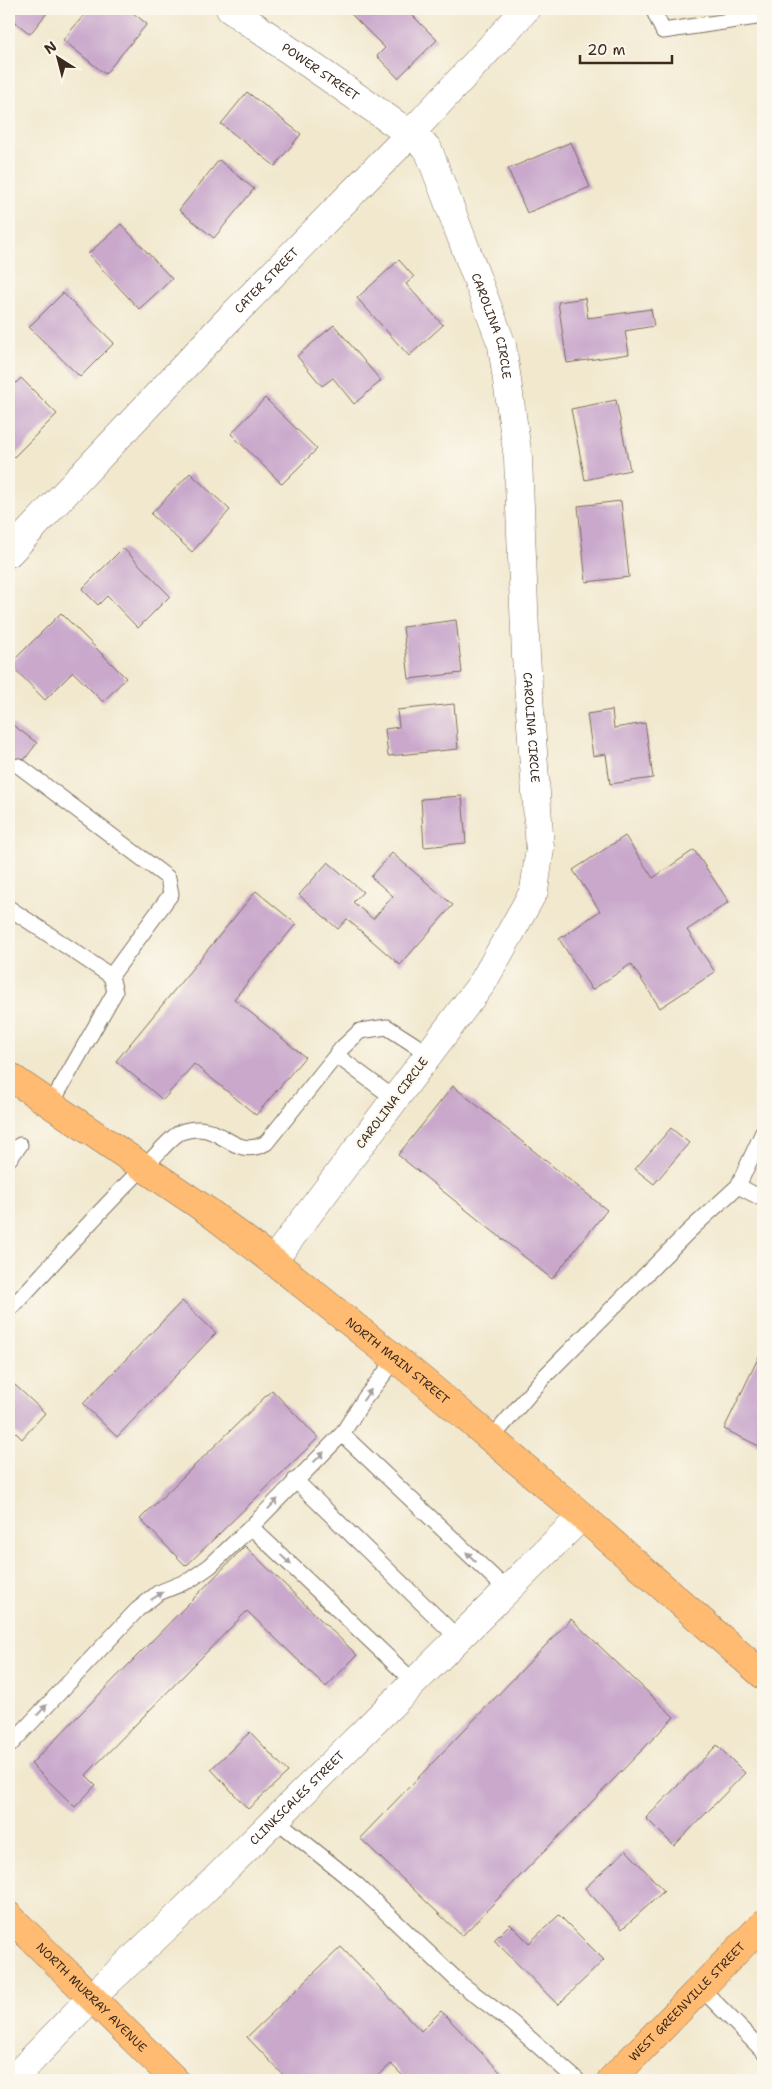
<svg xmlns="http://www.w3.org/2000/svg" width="772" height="2089" font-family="'Shantell Sans',sans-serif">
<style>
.building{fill:#c9a8cc}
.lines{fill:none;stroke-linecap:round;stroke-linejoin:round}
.service-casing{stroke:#7b6c5c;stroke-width:17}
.minor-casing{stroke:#7b6c5c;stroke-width:29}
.primary-casing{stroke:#7b6c5c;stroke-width:29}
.service{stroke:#fff;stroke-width:15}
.minor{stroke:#fff;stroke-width:28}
.primary{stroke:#ffbb71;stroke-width:28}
.oneway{fill:#a79f9a}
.labels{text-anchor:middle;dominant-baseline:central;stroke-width:4;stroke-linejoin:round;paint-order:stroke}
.street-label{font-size:12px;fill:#3b2a1e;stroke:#fbf7ec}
</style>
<rect width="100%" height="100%" fill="#fbf7ec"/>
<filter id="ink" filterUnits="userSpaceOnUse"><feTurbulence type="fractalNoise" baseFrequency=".02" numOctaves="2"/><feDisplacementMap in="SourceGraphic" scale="10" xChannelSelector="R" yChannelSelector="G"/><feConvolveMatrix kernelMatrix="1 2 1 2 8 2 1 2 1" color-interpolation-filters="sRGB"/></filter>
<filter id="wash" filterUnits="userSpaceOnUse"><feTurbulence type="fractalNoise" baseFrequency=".0096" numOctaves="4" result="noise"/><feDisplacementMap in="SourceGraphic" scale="20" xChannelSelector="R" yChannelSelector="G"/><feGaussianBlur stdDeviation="1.12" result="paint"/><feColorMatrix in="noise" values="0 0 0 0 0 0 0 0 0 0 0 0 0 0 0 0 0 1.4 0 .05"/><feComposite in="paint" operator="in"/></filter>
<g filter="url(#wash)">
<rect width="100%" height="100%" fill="#f1e8ce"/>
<g id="blocks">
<path class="building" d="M9,9H50L30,34L9,17Z
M89,9H128L147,24L105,74L63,40Z
M349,9H406L437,40L398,78L377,56L385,48L347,10Z
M247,92L301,134L275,166L221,124Z
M571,142L590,187L527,213L508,169Z
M219,160L254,189L214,238L179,210Z
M121,224L172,279L139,309L88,254Z
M399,260L414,277L406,284L443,325L409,356L357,298Z
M63,293L114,343L80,377L29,327Z
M585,298L588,318L651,309L654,326L625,331L629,354L567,363L558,302Z
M334,325L381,381L354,404L333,378L322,386L297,356Z
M21,378L57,414L9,462V390Z
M265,398L317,449L282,484L231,434Z
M616,400L630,470L585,480L571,409Z
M190,473L230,510L192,552L151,514Z
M621,501L629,577L586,582L578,506Z
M123,548L170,596L138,628L107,596L98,605L82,589Z
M61,613L126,678L103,702L73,672L45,700L10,664Z
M456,620L462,673L409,679L403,627Z
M454,704L458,749L388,756L385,729L399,727L397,710Z
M612,710L614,728L645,723L653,778L610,784L606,754L593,756L587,714Z
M9,722L37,743L9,780Z
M462,796L466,843L424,847L421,799Z
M625,836L653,878L694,850L729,902L687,930L715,972L660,1008L631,964L592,990L559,939L600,911L573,870Z
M392,853L453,905L400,965L347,919L338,929L299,895L328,862L363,892L353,902L373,919L393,896L371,877Z
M256,891L296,924L234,999L305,1057L256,1115L194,1064L163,1100L116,1061Z
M453,1086L607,1210L552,1279L398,1155Z
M671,1128L689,1143L654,1184L635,1169Z
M182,1301L216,1333L117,1437L83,1404Z
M763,1348V1448L724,1429Z
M15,1385L45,1413L22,1439L9,1426V1391Z
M272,1390L318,1438L186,1566L140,1519Z
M245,1546L357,1655L326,1687L247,1611L86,1775L96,1785L75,1807L31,1764Z
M571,1619L674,1717L462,1936L360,1838Z
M250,1732L288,1772L248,1809L211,1769Z
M717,1745L745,1773L674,1846L646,1818Z
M626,1850L664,1891L622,1929L585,1888Z
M559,1915L604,1960L558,2005L494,1940L510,1924L529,1943Z
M341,1947L421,2031L441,2011L508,2080H407L391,2064L374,2080H288L247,2037Z"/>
</g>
</g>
<g filter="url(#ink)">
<use href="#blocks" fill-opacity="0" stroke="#7b6c5c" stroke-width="1"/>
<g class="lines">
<defs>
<path id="service" d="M653,9L663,31L763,16
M19,766L168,878L171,894L111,976
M9,908L111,976L115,992L50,1106
M336,1055L395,1099
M9,1159L20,1145
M738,1186L763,1199
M9,1308L14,1305C60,1256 105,1204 153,1158C161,1150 172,1136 181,1132C221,1117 231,1162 266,1143L342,1048L360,1031L387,1027L429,1054
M342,1434L507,1590
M491,1439L544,1377L689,1231L738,1186L763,1132
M295,1480L458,1638
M251,1527L414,1682
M9,1746L137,1610L158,1593L190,1580L210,1566L251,1527L342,1434L365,1398L396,1359
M275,1819L356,1884L460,1983L511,2022L577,2080
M701,1988L763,2051"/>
<g id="minor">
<path id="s1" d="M230,9L410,134L428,149L502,345L518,458L526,656L540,848L534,891L483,982L273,1261"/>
<path id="s2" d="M9,553L225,323L410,134L526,9"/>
<path id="s3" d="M12,2080L92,1997L172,1922L582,1516"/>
</g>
<g id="primary">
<path id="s4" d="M9,1076L209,1212L273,1261L422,1380L582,1516L763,1675"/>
<path id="s5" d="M9,1916L175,2080"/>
<path id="s6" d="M611,2080L763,1924"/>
</g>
</defs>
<use href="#service" class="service-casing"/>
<use href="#minor" class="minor-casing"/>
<use href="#primary" class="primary-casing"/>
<use href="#service" class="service"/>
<use href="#minor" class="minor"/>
<use href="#primary" class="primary"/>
</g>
<defs><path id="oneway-solid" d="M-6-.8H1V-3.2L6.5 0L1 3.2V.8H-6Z" transform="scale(1.25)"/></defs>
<g class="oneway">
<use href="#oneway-solid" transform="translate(367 1395) rotate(-54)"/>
<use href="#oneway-solid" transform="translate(319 1457) rotate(-44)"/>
<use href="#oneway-solid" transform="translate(273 1504) rotate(-46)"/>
<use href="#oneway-solid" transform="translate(471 1557) rotate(-136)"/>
<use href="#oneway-solid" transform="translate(286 1560) rotate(43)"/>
<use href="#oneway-solid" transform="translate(157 1596) rotate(-32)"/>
<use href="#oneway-solid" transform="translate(42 1710) rotate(-47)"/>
</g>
</g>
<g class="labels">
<g class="street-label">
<text stroke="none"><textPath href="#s1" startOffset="110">POWER STREET</textPath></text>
<text stroke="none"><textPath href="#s2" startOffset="375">CATER STREET</textPath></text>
<text stroke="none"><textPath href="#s1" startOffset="431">CAROLINA CIRCLE</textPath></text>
<text stroke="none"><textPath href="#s1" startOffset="836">CAROLINA CIRCLE</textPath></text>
<text transform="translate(392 1103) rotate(-53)">CAROLINA CIRCLE</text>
<text stroke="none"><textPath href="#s4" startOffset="482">NORTH MAIN STREET</textPath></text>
<text stroke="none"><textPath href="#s3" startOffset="401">CLINKSCALES STREET</textPath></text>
<text stroke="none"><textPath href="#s5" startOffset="116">NORTH MURRAY AVENUE</textPath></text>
<text stroke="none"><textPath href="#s6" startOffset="109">WEST GREENVILLE STREET</textPath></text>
</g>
</g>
<rect width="772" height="2089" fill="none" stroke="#fbf7ec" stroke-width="30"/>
<g transform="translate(58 58) rotate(324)" stroke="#fbf7ec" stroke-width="4" paint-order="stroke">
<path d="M0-4L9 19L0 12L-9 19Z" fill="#3b2a1e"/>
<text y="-8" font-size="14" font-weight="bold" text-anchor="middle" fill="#3b2a1e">N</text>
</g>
<path d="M580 55v8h92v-8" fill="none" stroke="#3b2a1e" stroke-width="2.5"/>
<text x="587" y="55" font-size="15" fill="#3b2a1e" stroke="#fbf7ec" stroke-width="4" paint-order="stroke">20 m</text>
</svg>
